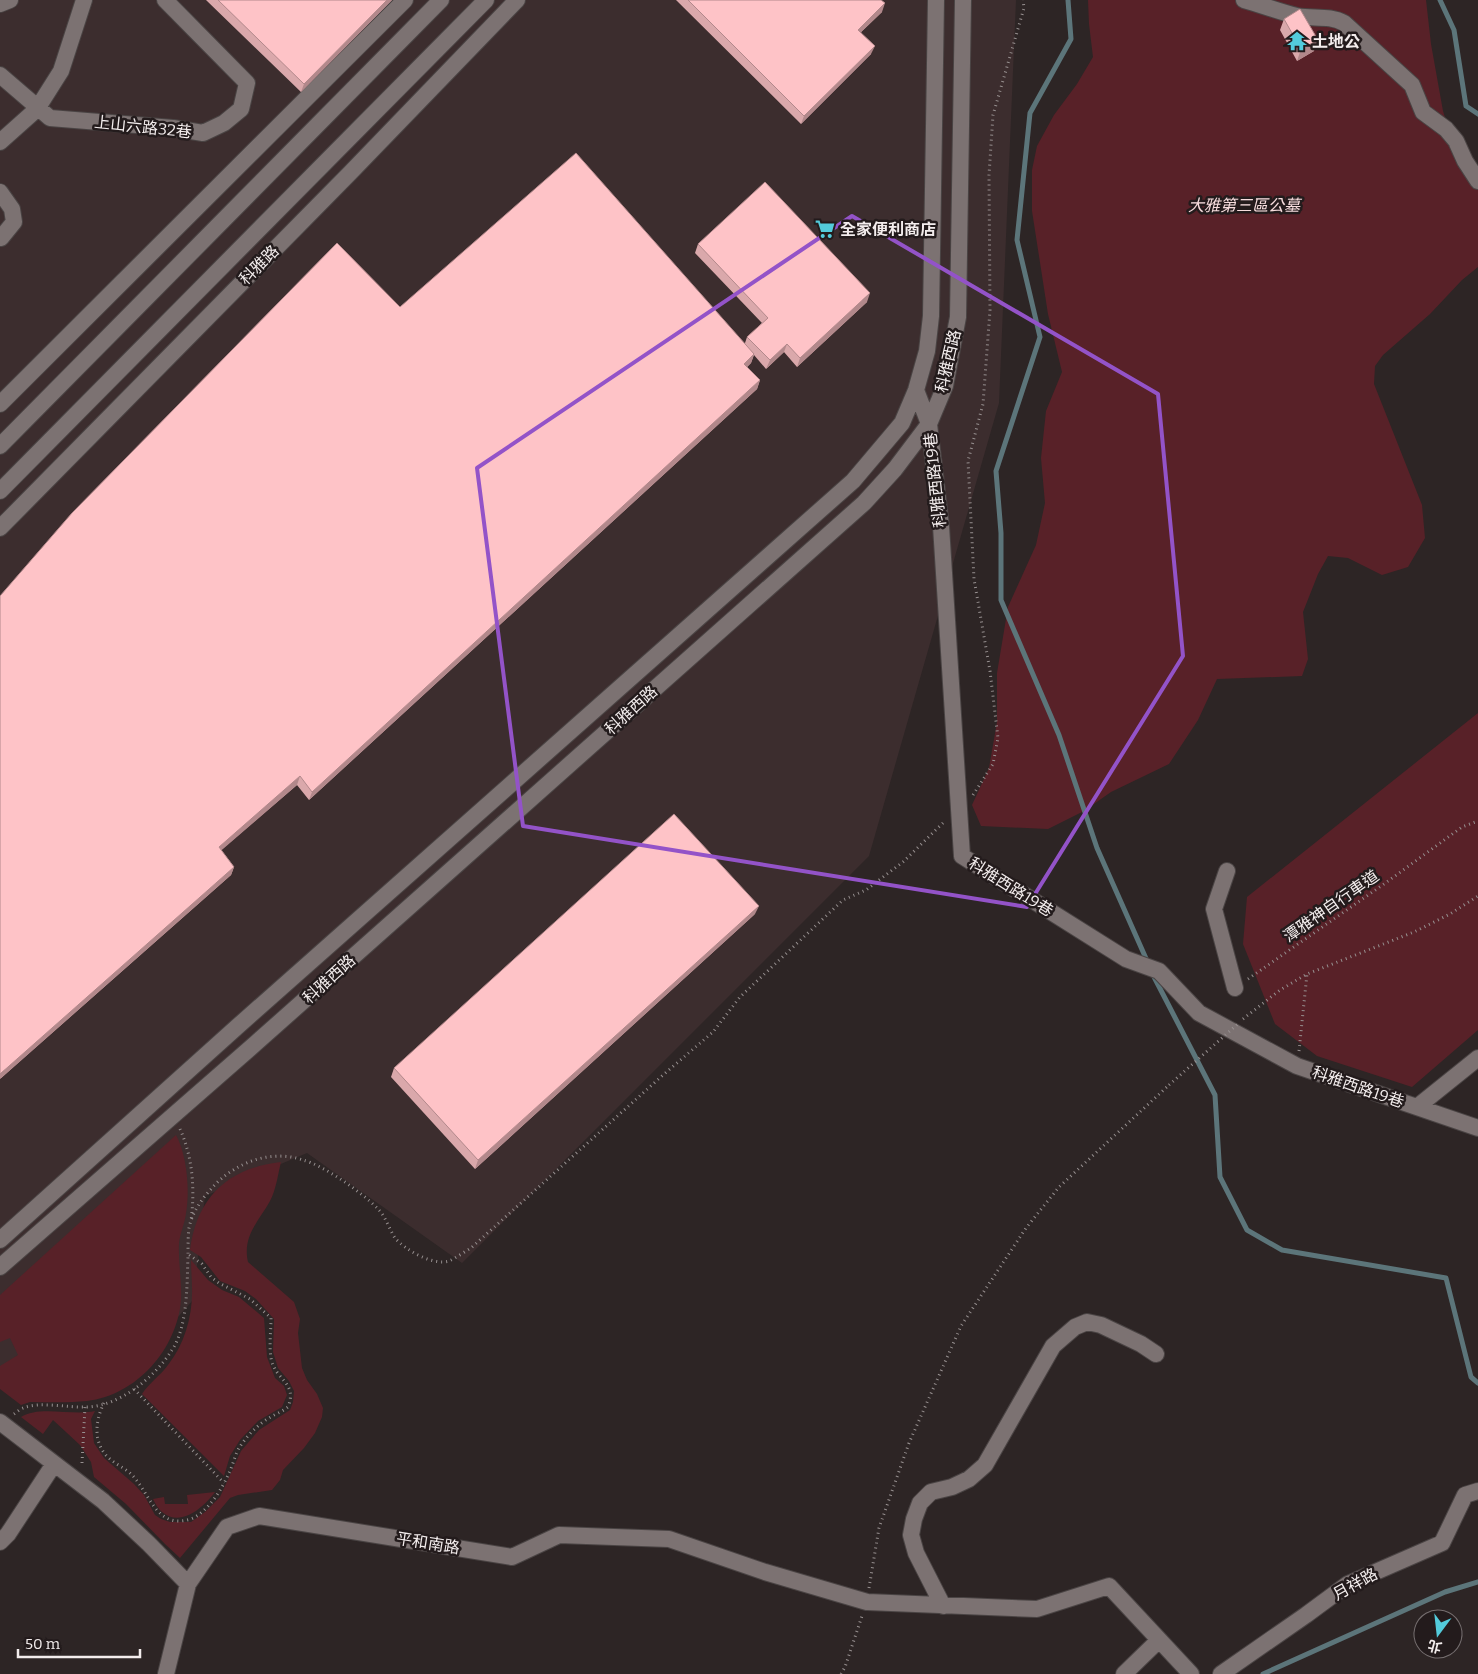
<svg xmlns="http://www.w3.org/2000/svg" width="1478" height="1674" font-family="Bitter,'Noto Sans TC',serif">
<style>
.built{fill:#3c2d2e}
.green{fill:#582128}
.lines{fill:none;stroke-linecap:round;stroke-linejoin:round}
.stream{stroke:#5c757a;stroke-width:5}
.minor-casing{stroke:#4a4444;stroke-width:18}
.path{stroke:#979090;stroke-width:3;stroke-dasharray:1 4;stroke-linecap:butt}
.minor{stroke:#7c7272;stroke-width:16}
.path-bridge{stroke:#979090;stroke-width:3;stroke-dasharray:1 4;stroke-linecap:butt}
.wall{fill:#daa8ab}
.shaded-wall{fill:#b2888b}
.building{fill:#fec3c7;stroke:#b2888b}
.marked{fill:none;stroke:#9353c8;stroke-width:4;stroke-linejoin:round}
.labels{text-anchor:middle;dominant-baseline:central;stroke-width:5;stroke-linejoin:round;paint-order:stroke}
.poi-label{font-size:16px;font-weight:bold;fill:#f3eded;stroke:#231b1c;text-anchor:start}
.street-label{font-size:16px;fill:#f3eded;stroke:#231b1c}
.park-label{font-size:16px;font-style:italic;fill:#f7ddde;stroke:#231b1c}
</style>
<rect width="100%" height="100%" fill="#2d2525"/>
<path class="built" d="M0,0H1016L999,403L869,856L462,1263L307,1153L205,1196L193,1300L130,1371L0,1388Z"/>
<path class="green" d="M1088,0H1426L1431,44L1443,111L1454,147L1478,187V267L1462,280L1430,314L1383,355L1375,366L1374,384L1422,505L1425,538L1408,567L1382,575L1348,558L1328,556L1318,574L1303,612L1308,659L1302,676L1217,679L1198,720L1169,764L1111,792L1084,811L1048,829L981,826L972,805L989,768L997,722V673L1008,607L1036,545L1045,503L1041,458L1046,411L1062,372L1048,314L1032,211V170L1037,146L1054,115L1077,84L1093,57L1089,24Z
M1478,713V1030L1412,1087L1317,1056L1275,1024L1243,944L1247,897Z
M176,1135C187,1155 190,1190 186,1213C185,1223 180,1233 179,1243C178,1262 182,1281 181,1300C177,1349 137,1395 87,1401C68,1403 49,1402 30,1402L21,1405L0,1389V1366L18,1355L10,1338L0,1342V1295Z
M281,1162C278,1174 276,1190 270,1201C259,1221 242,1236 248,1262L294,1302L300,1319L298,1333L302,1368L307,1380L317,1394L323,1408L322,1417L315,1433L304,1448L283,1470L280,1480L272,1490L238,1495L230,1498L180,1558L165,1544L126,1504L94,1477L91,1462L80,1445L53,1420L43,1434L21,1417C39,1405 73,1416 95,1411L91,1419L94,1443L104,1458L134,1484L144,1495L155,1515L161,1519L170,1522H191L205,1512L220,1497L241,1451L259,1430L290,1410L293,1402L294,1391L289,1381L278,1368L273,1352L274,1319L256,1299L245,1291L220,1281L201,1257L190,1250C197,1197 228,1168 281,1162Z
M191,1260L208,1280L222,1290L239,1297L264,1318L267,1357L275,1378L284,1386L287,1395L282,1407L258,1421L240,1440L230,1456L224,1476L142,1394C149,1383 160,1376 168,1365C185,1344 193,1314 192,1288C192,1278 191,1270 191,1260Z
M215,1492C204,1507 181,1528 162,1512C158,1509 155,1503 153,1499L164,1497L165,1504H188L187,1495Z"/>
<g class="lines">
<path class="stream" d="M1068,0L1071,39L1030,113L1017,240L1040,337L996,471L1001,533V600L1059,735L1097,848L1148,963
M1440,0L1454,30L1466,106L1478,114
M1152,973L1215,1095L1220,1177L1247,1230L1282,1250L1446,1278L1471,1377L1478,1383
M1263,1674L1445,1592L1478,1582"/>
<defs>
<path id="minor" d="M1244,0C1262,5 1280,12 1297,16C1313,19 1330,15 1344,23L1412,85L1423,112L1446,129L1456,141L1465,161L1478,181
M0,4L10,0
M0,75L50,118L173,128L203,133L224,123L241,109L247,83L165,0
M0,142L37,109L61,71L84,0
M0,192L12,209L14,222L1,238
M916,390L929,424L941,526L962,856L1126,959L1159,971L1199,1013L1297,1066L1478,1128
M0,404L405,0
M0,446L441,0
M0,491L486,0
M0,528L350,173L517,0
M1227,871L1214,909L1235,988
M1417,1107L1478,1058
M0,1240L238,1026L853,481L902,423L916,390L927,351L931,316L936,0
M0,1267L256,1043L864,503L895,469L929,424L945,386L958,317L963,0
M0,1422L103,1501L149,1544L188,1584
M0,1542L8,1534L54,1464
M943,1606L916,1553L911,1535L914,1519L920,1503L931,1492L952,1487L969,1479L985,1465L1053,1346L1075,1327L1087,1322L1101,1325L1141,1344L1156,1354
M166,1674L188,1584L227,1527L259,1516L512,1557L559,1535L669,1539L765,1572L867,1602L1037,1609L1109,1586L1191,1674
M1124,1674L1159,1640
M1221,1674L1306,1615L1348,1584L1442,1543L1465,1495L1478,1491"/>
</defs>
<use href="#minor" class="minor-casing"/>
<path class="path" d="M973,795L993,764L998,738L990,671L974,579L968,461L983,404L990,310L989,175L993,115L1024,8L1023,0
M1248,979L1384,884L1462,827L1478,821
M1243,1019L1280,990L1307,974L1414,932L1450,914L1478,896
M1299,1051L1307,974
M180,1129C193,1158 195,1190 191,1221
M134,1389L224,1483
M104,1403C96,1419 93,1439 105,1454C112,1463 124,1467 132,1475C150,1493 156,1530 191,1519C208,1512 222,1489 229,1473C233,1465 235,1455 239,1448C246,1437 257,1425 269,1418C275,1414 282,1412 288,1407C298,1382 275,1381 271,1358C269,1346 271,1331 271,1318L250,1299L219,1283L211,1277L202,1264L188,1254
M14,1414C17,1412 20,1409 23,1408C40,1401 69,1408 87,1407C120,1406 155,1377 172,1350C188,1326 187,1283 188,1254C188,1246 188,1236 189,1228C192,1213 201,1200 211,1189C223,1175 240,1164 258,1159C273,1155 288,1155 303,1160C323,1165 363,1193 378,1209C386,1217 389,1229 395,1238C405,1250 433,1266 449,1261C456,1258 464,1252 471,1248L663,1075L713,1032L740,997L843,900L866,890L903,862L945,821
M82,1463L85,1407
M869,1588L879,1528L909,1443L961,1326L1026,1228L1059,1187L1169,1085
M841,1674L845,1667L862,1616"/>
<use href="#minor" class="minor"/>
<path class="path-bridge" d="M1169,1085L1240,1022"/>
</g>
<path class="wall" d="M206,0H392L301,92Z
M676,0H881L882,12L861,32L871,54L801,124Z
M1284,19L1314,51L1297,61L1280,30Z
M698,244L867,302L797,367L784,352L766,369L754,355L751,363L747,367L760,380L757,389L309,800L297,785L221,850L234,867L231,875L0,1079L400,307L745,343L747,337L762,323L695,253Z
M755,914L475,1169L391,1077L394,1068Z"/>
<path class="shaded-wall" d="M387,0H392L301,92L304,84Z
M885,3L882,12L855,38L858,30Z
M1318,40L1314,51L1297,61L1301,49Z
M875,46L871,54L801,124L804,116Z
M870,293L867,302L797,367L800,358Z
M787,344L784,352L766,369L770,360Z
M754,354L751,363L741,373L744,364Z
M760,380L757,389L309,800L312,792Z
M300,776L297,785L216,855L219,847Z
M234,867L231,875L0,1079V1074Z
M759,906L755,914L475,1169L478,1160Z"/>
<path class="building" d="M218,0H387L304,84Z
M688,0H881L885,3L858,30L875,46L804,116Z
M1300,9L1318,40L1301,49L1284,19Z
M576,153L754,354L744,364L760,380L312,792L300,776L219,847L234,867L0,1074V596L72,513L337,243L400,307Z
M765,182L870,293L800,358L787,344L770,360L747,337L768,318L698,244Z
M674,814L759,906L478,1160L394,1068Z"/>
<path class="marked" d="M852,216L1158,394L1183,656L1027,907L523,826L477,468Z"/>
<defs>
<symbol id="temple-bare" viewBox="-9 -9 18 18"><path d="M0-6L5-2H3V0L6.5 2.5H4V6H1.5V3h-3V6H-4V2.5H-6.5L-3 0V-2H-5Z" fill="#53cbdb" stroke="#231b1c" stroke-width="2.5" paint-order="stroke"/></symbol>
<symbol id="supermarket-bare" viewBox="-9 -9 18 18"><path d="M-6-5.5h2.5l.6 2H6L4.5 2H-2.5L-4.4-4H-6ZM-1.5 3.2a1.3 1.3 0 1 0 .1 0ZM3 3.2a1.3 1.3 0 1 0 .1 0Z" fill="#53cbdb" stroke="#231b1c" stroke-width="2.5" paint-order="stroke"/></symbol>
</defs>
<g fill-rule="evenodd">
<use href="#temple-bare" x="1283" y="27" width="28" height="28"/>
<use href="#supermarket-bare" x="811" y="215" width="28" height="28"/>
</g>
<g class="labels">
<g class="poi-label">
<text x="1312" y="41">土地公</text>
<text x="840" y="229">全家便利商店</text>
</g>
<g class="street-label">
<text transform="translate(143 127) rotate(6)">上山六路32巷</text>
<text transform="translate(259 265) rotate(-45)">科雅路</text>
<text transform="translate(948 361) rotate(-77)">科雅西路</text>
<text transform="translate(935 480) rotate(-96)">科雅西路19巷</text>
<text transform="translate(631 710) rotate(-42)">科雅西路</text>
<text transform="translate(1011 887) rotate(32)">科雅西路19巷</text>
<text transform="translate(1331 906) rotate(-35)">潭雅神自行車道</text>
<text transform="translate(329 979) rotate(-42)">科雅西路</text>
<text transform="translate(1358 1087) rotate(19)">科雅西路19巷</text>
<text transform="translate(428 1543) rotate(9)">平和南路</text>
<text transform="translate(1355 1584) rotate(-29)">月祥路</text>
</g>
<g class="park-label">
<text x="1244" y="205">大雅第三區公墓</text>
</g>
</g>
<g transform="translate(1438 1634) rotate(195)"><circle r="24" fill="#231b1c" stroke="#766f70"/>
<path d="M0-4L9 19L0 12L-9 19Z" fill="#53cbdb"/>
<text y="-8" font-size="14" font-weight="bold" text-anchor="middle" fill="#f3eded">北</text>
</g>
<path d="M18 1649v8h122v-8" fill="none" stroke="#f3eded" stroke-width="2.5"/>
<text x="25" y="1649" font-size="15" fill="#f3eded" stroke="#231b1c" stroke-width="4" paint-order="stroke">50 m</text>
</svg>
